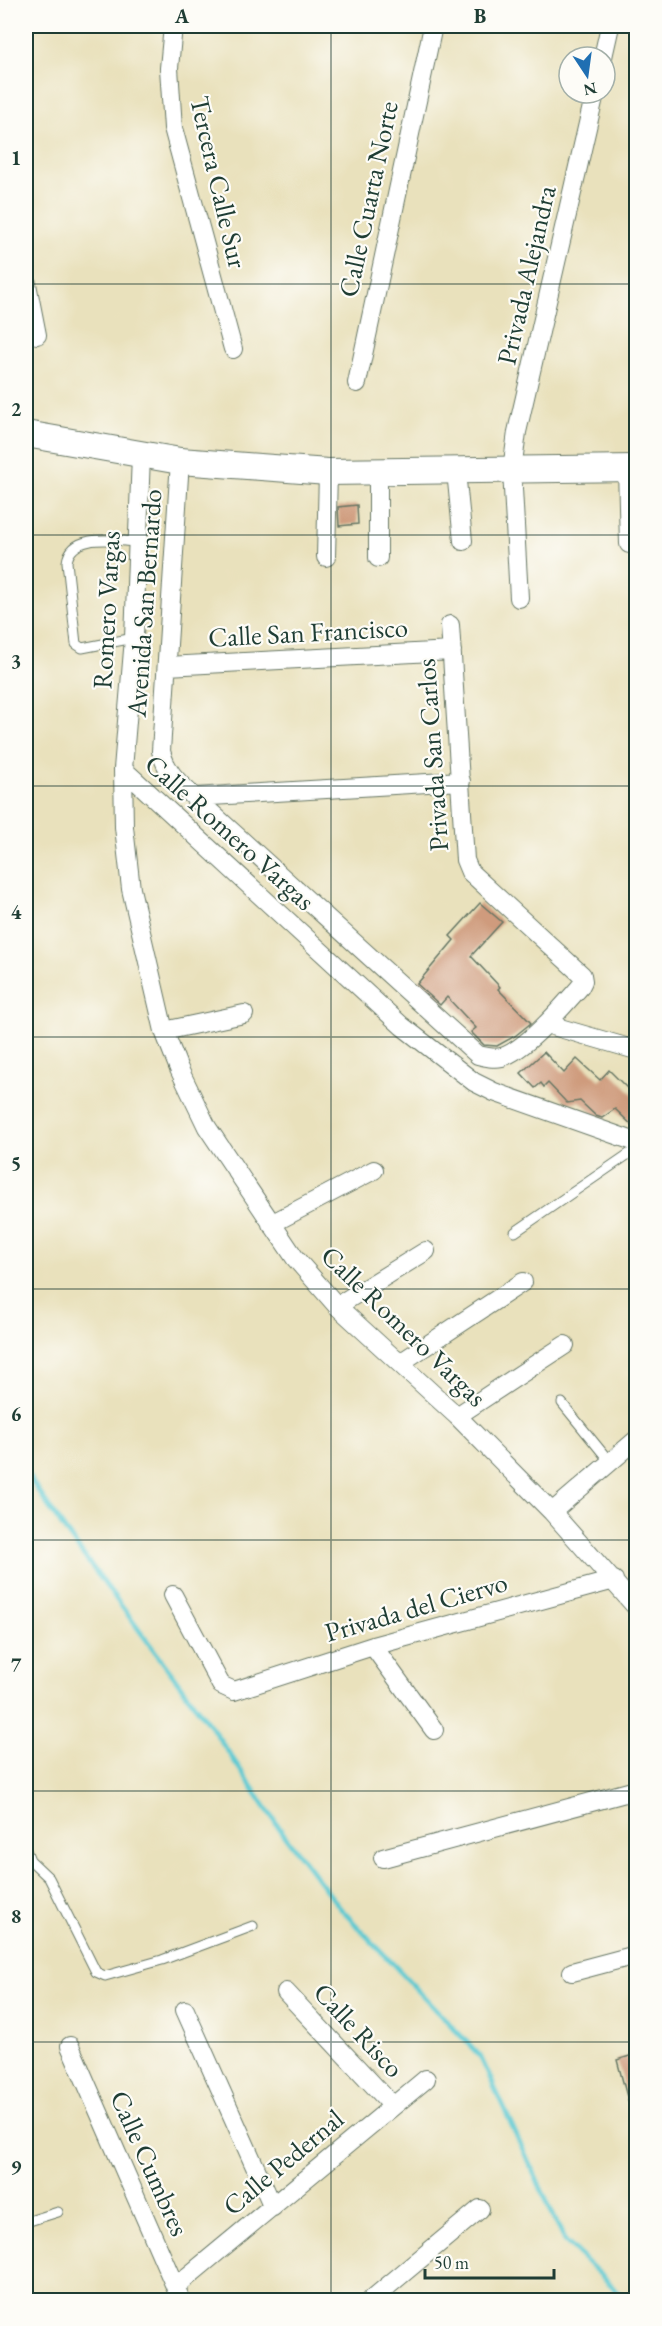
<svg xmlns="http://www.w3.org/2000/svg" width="662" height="2326" font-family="'EB Garamond',serif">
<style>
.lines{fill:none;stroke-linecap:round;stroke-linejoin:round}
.stream{stroke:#5cc9d1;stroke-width:5}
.building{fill:#cf9b7d}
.service-casing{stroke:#667664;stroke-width:11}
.minor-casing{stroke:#667664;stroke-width:20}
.secondary-casing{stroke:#667664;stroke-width:28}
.service{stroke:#fff;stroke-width:9}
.minor{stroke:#fff;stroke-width:18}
.secondary{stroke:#fff;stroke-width:26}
.grid{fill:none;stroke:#1f3d34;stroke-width:1.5;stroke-opacity:0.55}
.labels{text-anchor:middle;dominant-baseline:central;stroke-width:4.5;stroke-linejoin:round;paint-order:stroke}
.street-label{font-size:27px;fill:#1f3d34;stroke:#fdfcf7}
.neatline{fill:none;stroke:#1f3d34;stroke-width:2}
.grid-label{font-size:20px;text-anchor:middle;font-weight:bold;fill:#1f3d34}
</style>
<rect width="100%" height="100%" fill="#fdfcf7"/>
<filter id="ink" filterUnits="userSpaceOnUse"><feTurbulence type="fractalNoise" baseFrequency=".0167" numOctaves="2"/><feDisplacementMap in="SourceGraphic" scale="12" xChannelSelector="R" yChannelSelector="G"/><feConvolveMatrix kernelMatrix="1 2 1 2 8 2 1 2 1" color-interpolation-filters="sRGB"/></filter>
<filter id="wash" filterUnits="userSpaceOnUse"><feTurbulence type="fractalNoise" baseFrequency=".008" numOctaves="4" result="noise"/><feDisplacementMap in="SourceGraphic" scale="24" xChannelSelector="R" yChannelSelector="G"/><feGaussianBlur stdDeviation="1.35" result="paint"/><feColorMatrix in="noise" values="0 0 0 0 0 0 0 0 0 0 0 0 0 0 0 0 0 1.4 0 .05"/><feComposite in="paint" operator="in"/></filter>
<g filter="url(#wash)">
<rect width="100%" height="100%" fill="#e9e1bc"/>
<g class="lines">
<path class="stream" d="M26,1473L64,1529L212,1728L285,1836L340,1908L480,2056L565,2241L627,2300"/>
</g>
<g id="blocks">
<path class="building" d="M357,505L358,524L339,526L338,507Z
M480,903L502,922L471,956L500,987L498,989L531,1023L515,1036L497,1046L484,1045L471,1032L476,1028L447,997L440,1005L417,984L454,940L450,936Z
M544,1052L564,1073L577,1059L600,1080L609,1070L636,1097V1129L615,1109L602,1118L596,1116L580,1101L567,1103L548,1083L544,1087L541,1083L535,1088L521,1073Z
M636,2054V2114L632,2115L617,2060Z"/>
</g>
</g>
<g filter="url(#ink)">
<use href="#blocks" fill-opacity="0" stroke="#667664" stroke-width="1.5"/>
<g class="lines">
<defs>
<path id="service" d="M134,638L82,648L76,644L67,562C71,532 115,541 138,542
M515,1232L636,1149
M562,1403L610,1462
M26,1850L30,1860L26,1863
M30,1860L49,1878L96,1972L105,1976L162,1960L253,1926
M26,2222L58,2212"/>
<path id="minor" d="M173,26L169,68L173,128L233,349
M603,57L610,26
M26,279L37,335
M357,383L433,26
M141,455L134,638L123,769L124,827L131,889L164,1031L179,1069L207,1127L295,1258L337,1306L457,1416L552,1512L636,1607
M180,461L161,751C166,772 178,782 194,797L478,1055C486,1057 494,1059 502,1057C527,1049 562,1007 580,987L583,981L582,975L470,872L465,860L450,625
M627,468L629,544
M456,471L463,541
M378,472V558
M326,557L328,472
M519,598L512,470L517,432L595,93
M167,666L452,651
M123,769L402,1026L474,1082L494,1092L636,1142
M194,797L461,781
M546,1024L636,1050
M164,1031L244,1014
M271,1224L374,1170
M337,1306L426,1251
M400,1363L523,1282
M457,1416L565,1345
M552,1512L636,1440
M173,1595L221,1685L234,1691L373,1646L614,1580
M373,1646L434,1730
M383,1858L636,1790
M572,1972L636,1955
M286,1992L393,2106
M185,2010L273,2207
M70,2046L181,2300
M175,2287L426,2079
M371,2300L480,2209"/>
<path id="secondary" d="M26,434L180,461L328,472L636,468"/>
</defs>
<use href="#service" class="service-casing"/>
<use href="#minor" class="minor-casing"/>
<use href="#secondary" class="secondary-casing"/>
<use href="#service" class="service"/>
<use href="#minor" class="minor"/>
<use href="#secondary" class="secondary"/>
</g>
</g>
<path class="grid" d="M331,26V2300M26,284H636M26,535H636M26,786H636M26,1037H636M26,1289H636M26,1540H636M26,1791H636M26,2042H636"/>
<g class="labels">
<g class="street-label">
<text transform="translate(219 182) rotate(77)">Tercera Calle Sur</text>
<text transform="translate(368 199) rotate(-78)">Calle Cuarta Norte</text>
<text transform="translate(526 275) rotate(-77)">Privada Alejandra</text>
<text transform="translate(144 603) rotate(-86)">Avenida San Bernardo</text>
<text transform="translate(106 610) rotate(-87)">Romero Vargas</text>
<text transform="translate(308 632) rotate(-3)">Calle San Francisco</text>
<text transform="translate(432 755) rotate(-94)">Privada San Carlos</text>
<text transform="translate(230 832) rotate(42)">Calle Romero Vargas</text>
<text transform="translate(404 1326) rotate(44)">Calle Romero Vargas</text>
<text transform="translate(416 1607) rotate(-16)">Privada del Ciervo</text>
<text transform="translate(359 2030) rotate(47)">Calle Risco</text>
<text transform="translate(283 2162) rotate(-40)">Calle Pedernal</text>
<text transform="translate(150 2163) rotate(66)">Calle Cumbres</text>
</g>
</g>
<rect width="662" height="2326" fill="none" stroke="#fdfcf7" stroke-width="66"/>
<g transform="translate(587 75) rotate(167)"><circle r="28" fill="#fdfcf7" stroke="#a4b0a9" stroke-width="1.5"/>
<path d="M0-4.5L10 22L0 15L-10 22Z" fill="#1f6fb2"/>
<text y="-9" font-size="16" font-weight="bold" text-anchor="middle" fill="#1f3d34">N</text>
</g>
<path d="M425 2269v9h129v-9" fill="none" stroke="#1f3d34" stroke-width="3"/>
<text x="434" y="2269" font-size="18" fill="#1f3d34" stroke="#fdfcf7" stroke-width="4.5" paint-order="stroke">50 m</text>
<rect x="33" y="33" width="596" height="2260" class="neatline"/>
<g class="grid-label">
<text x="182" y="23">A</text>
<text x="480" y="23">B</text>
<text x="16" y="165">1</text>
<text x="16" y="416">2</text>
<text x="16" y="668">3</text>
<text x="16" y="919">4</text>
<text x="16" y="1170">5</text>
<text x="16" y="1421">6</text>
<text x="16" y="1672">7</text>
<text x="16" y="1923">8</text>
<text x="16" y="2174">9</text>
</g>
</svg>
